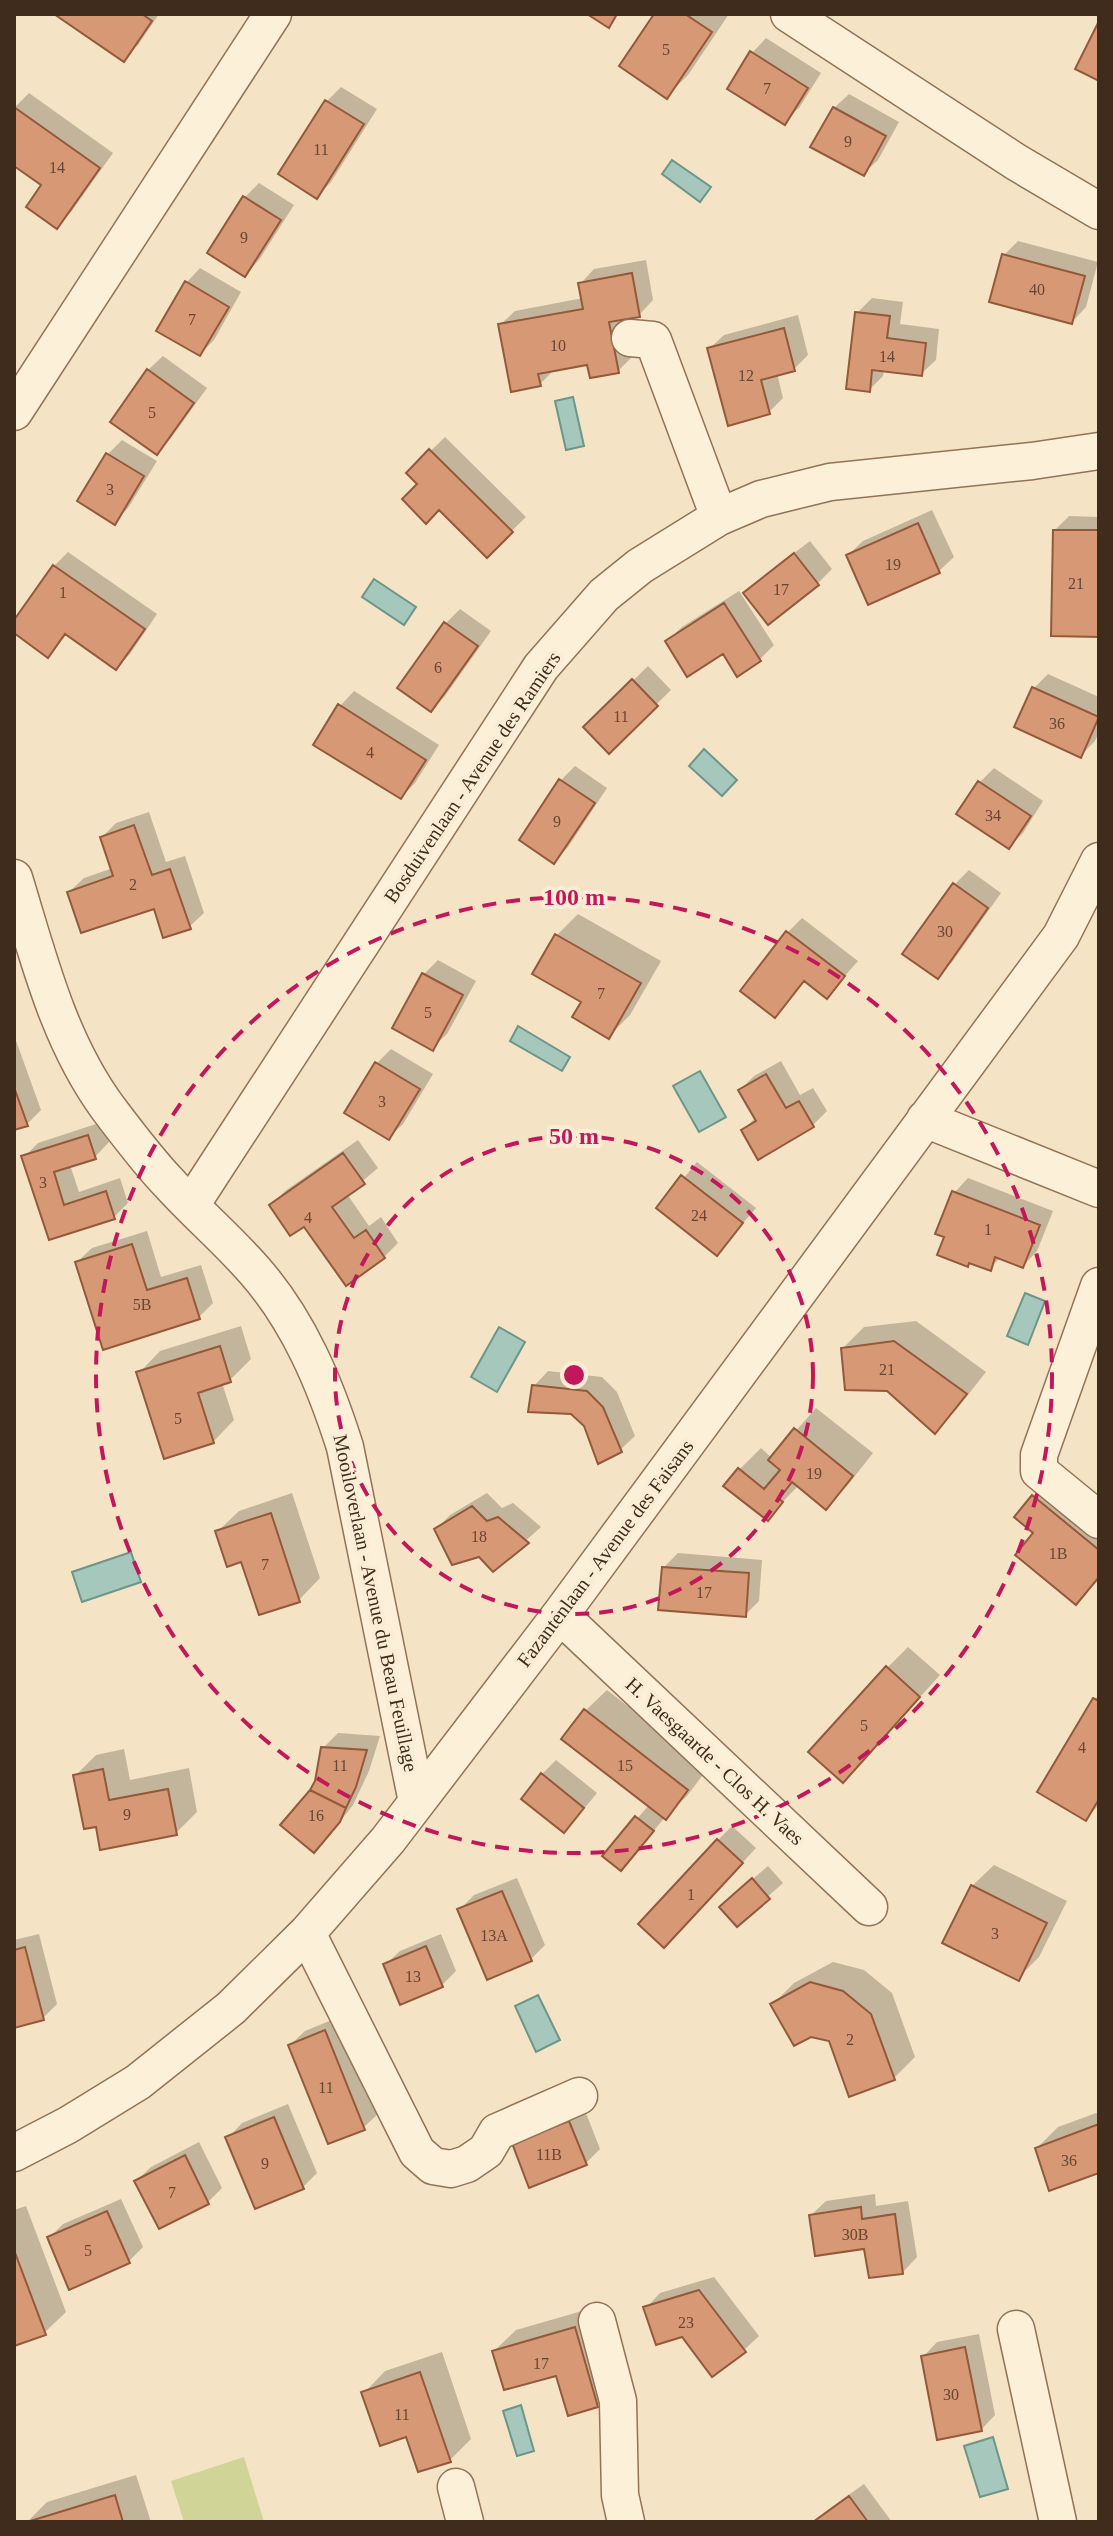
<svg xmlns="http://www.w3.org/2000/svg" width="1113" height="2536" font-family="Georgia,serif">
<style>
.green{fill:#d0d496}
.water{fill:#a6c7bb;stroke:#6b9689;stroke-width:2}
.shadow{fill:#0003}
.building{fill:#d79875;stroke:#94593a;stroke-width:2}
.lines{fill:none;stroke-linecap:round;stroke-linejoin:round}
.minor-casing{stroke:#927357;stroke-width:39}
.minor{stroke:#fdf0d9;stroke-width:36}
.ring{fill:none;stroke:#c2185b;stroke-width:4;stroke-dasharray:14 10}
.labels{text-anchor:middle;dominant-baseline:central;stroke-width:8;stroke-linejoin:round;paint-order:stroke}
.number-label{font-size:16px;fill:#664733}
.street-label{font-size:20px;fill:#402c1d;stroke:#faedd5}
.centre{fill:#c2185b;stroke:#faedd5;stroke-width:4}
.ring-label{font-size:24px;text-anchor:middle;font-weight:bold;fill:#c2185b;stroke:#faedd5;stroke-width:8;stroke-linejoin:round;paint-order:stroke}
</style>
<rect width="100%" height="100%" fill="#f4e3c4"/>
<path class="green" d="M244,2457L264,2522H184L171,2481Z"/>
<path class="water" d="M672,160L711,187L700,202L662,174Z
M573,397L584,446L566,450L555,401Z
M374,579L416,607L404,625L362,597Z
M704,749L737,780L722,796L689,766Z
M518,1026L570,1057L562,1071L510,1041Z
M700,1071L726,1117L699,1132L673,1086Z
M1025,1293L1045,1301L1028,1345L1007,1336Z
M499,1327L525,1342L497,1392L471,1377Z
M131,1552L141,1582L82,1602L72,1572Z
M538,1995L560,2040L536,2052L515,2006Z
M521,2405L534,2451L517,2456L503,2411Z
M993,2437L1008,2489L980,2497L964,2446Z"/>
<path class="shadow" d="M58,14H159L138,45L123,59Z
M657,14H729L688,75L667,96Z
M766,38L821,73L799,108L784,122L752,53Z
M341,87L377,109L331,182L317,196L281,174L327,101Z
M29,93L113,153L71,212L56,226L44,185L14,163V108Z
M849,94L899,122L878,160L863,174L834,108Z
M259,183L294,205L259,260L245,275V197Z
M1018,241L1098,262L1086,307L1072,322L1004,255Z
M646,260L653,300L639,315L625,317L632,357L618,371L589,362L554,370L540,384L500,325L515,311L583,298L580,284L594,269Z
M200,268L241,292L214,340L200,354L186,283Z
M872,298L903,302L900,324L939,329L936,360L921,374L884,370L883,376L869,390L857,313Z
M798,315L808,355L794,369L777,373L783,398L769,412L709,349L724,335Z
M163,356L207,388L171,438L157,452L148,370Z
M445,437L526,517L487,555L408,473Z
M122,440L157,461L128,508L114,522L108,454Z
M932,510L954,557L939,571L870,602L848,555L863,541Z
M1069,516L1099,517V635L1055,530Z
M810,541L832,569L818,583L768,622L746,593L760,579Z
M68,552L157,614L130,654L116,668L67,634L48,655L14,631V623L54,566Z
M739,591L774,645L760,659L738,674L723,652L667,641L682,627Z
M460,609L491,631L445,696L431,710L446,623Z
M648,666L671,690L609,751L586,727Z
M1048,674L1099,697V732L1095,741L1080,756L1034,688Z
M354,691L439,745L415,783L401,797L340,706Z
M575,766L607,788L568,847L554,862L561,780Z
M994,768L1043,801L1023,833L1009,847L959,813L980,782Z
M149,812L166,862L185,856L204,913L189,927L155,907L69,892L84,878L113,868L102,837L116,823Z
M969,870L1001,893L952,962L938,976L954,885Z
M578,914L661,961L630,1015L609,1036L584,1001L557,935Z
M802,918L858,961L827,996L805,980L775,1015L742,990L788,932Z
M438,960L476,981L447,1034L432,1048L424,974Z
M14,1035L41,1110L27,1124L14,1128Z
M391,1049L433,1074L403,1124L388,1138L377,1063Z
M781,1061L800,1095L813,1088L827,1111L812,1126L743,1130L756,1117L740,1090L754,1076Z
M102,1122L109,1142L95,1157L70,1165L79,1192L120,1178L128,1203L114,1217L51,1238L24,1157L38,1143Z
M358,1140L378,1168L347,1194L369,1226L381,1217L398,1243L384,1257L304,1224L271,1205L285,1191Z
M697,1162L756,1208L717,1253L659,1208Z
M968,1178L1053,1211L1037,1251L1023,1266L1001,1257L990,1268L946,1236L954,1193Z
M147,1231L161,1277L201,1265L213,1303L199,1317L77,1262L92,1248Z
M916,1321L986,1372L956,1410L935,1431L843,1348L864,1327Z
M241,1326L251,1359L230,1380L222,1383L234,1420L213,1442L139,1373L160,1351Z
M548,1371L602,1377L617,1392L635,1436L620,1450L534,1386Z
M816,1408L873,1453L847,1486L826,1507L799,1485L767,1518L739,1470L761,1448L772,1458Z
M1055,1475L1099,1512V1580L1076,1603L1036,1533L1033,1497Z
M292,1493L320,1578L299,1600L242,1559L217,1532L239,1511Z
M487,1493L502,1508L513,1503L541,1527L493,1570L480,1555L436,1529L450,1515Z
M678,1553L762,1560L759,1601L745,1615L664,1567Z
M908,1647L940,1675L864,1759L887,1668Z
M607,1690L708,1768L687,1796L665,1817L635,1854L605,1856L649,1805L585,1711Z
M1099,1695V1805L1086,1818L1095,1699Z
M338,1733L380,1736L369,1771L353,1805L328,1837L317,1781L323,1748Z
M124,1749L130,1780L189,1768L197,1812L176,1833L97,1825L75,1776L96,1755Z
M556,1760L597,1793L578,1816L542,1774Z
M732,1826L756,1848L678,1932L718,1840Z
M994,1865L1067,1901L1039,1957L1018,1978L972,1886Z
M768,1866L783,1883L737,1924L736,1893Z
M517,1878L545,1945L531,1959L459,1910L474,1895Z
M39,1934L57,2004L43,2018L14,2026V1940Z
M441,1934L456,1971L442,1985L385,1965L400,1951Z
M833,1962L864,1970L892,1993L915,2057L894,2078L773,2004L794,1983Z
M339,2017L378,2114L363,2128L290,2045L305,2031Z
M288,2104L317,2173L303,2187L228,2138L242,2123Z
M584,2108L600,2149L586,2163L514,2143Z
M1099,2112V2171L1037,2148L1058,2127Z
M199,2142L222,2188L208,2202L136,2181L151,2167Z
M875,2194L876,2206L908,2201L917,2257L903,2272L866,2246L811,2215L826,2201Z
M121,2199L143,2247L129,2261L49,2238L63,2224Z
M26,2206L66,2312L44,2333L14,2344V2210Z
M714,2277L759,2336L744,2350L683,2334L646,2308L660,2293Z
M596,2307L619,2384L597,2406L557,2373L494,2351L516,2330Z
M979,2334L995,2415L981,2430L923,2357L937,2342Z
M442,2352L471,2439L450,2460L407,2434L364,2393L385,2371Z
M136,2475L151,2522H27L47,2502Z
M864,2484L892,2522H815L825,2512Z"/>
<path class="building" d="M54,14H142L152,21L124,62Z
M587,14H617L609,28Z
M654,14H685L712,32L667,99L619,66Z
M1099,21V81L1075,69Z
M750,51L808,88L785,125L727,89Z
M325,100L364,124L317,199L278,174Z
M14,107L100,168L57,229L26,207L41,185L14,166Z
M833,107L886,136L864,176L810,147Z
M243,196L281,220L245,277L207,253Z
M1002,254L1085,276L1072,324L989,302Z
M632,273L640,317L609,322L619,373L590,378L587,365L538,374L541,386L511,392L498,324L583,309L578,283Z
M185,281L229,307L200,356L156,331Z
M855,312L890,316L887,338L926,343L922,376L872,370L870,392L846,389Z
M784,328L795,371L761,380L770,414L728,426L707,348Z
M147,369L194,403L157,455L110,422Z
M429,449L513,532L487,558L439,510L426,524L402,499L417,484L406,473Z
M106,453L144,476L115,525L77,501Z
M918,523L940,573L868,605L846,555Z
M1053,530H1099V637L1051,636Z
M794,553L819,585L768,625L743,593Z
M53,565L145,629L116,670L65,634L48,658L14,633V620Z
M724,603L761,661L737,677L723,654L687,677L665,641Z
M444,622L478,646L431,712L397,688Z
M632,679L658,706L609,754L583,727Z
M1032,687L1099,717L1081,758L1014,727Z
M338,704L426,760L401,799L313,745Z
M559,779L595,803L554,864L519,840Z
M978,781L1031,816L1009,849L956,814Z
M134,825L152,875L170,869L191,929L163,938L154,909L81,933L67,892L113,876L100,837Z
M953,883L988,908L938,979L902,954Z
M786,931L845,976L827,999L804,981L775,1018L740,991Z
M555,934L641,983L609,1039L572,1017L581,1002L532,974Z
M422,973L463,995L433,1051L392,1028Z
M375,1062L420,1089L389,1140L344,1113Z
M766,1074L786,1108L799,1101L814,1127L758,1160L741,1130L756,1121L738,1090Z
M14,1087L28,1126L14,1130Z
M88,1135L96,1159L54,1172L64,1205L106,1191L115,1219L49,1240L21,1156Z
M343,1153L365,1184L332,1207L354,1238L366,1230L385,1258L346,1286L304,1227L290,1236L269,1205Z
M681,1175L743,1223L717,1256L656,1208Z
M952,1191L1040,1225L1023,1268L995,1257L991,1271L969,1263L968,1267L937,1255L944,1237L935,1234Z
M132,1244L147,1290L187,1278L200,1319L103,1350L75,1262Z
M894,1341L967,1394L935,1434L887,1391L845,1390L841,1348Z
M220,1346L231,1382L198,1393L214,1443L164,1459L136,1372Z
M532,1385L587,1391L603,1407L622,1452L598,1464L584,1426L571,1414L528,1412Z
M794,1428L853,1476L826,1510L792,1482L779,1499L783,1502L768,1521L723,1486L738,1468L764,1489L780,1470L768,1460Z
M1032,1495L1099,1550V1577L1076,1605L1015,1555L1033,1533L1014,1517Z
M472,1506L487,1521L498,1517L529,1543L493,1572L479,1557L452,1565L434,1529Z
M271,1513L300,1602L259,1615L241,1562L227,1567L215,1531Z
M662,1567L749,1573L746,1617L658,1610Z
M886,1666L920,1697L843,1783L808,1752Z
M1093,1698L1099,1701V1799L1086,1821L1037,1792Z
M584,1709L688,1790L666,1820L561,1739Z
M321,1747L367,1750L356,1787L346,1808L310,1790L315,1781Z
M103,1769L109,1800L168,1789L177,1835L100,1850L96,1827L84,1829L73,1775Z
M541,1773L584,1808L564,1833L521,1799Z
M310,1790L346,1808L340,1822L314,1853L280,1825Z
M635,1816L654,1831L621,1871L602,1856Z
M717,1839L743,1863L664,1948L638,1924Z
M752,1878L770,1899L737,1927L719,1907Z
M971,1885L1047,1923L1019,1981L942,1943Z
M502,1891L532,1961L487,1980L457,1909Z
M426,1946L443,1987L400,2005L383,1964Z
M25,1947L44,2020L14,2028V1950Z
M810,1982L843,1991L871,2014L895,2080L849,2097L829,2041L811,2037L794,2046L770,2004Z
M325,2030L365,2130L328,2144L288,2045Z
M274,2117L304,2189L255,2209L225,2137Z
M569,2121L587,2165L529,2188L512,2143Z
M1099,2124V2173L1049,2191L1035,2148Z
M185,2155L209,2204L159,2229L134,2181Z
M861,2207L862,2219L895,2214L903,2274L869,2278L864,2249L815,2256L809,2215Z
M107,2211L130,2263L69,2290L47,2237Z
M14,2250L46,2335L14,2346Z
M699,2290L746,2352L712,2377L682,2337L656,2345L643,2307Z
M575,2327L598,2407L568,2416L556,2376L504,2390L492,2351Z
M965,2347L982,2431L937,2440L921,2356Z
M420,2372L451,2462L418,2472L406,2437L380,2446L361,2392Z
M115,2495L123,2522H27Z
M849,2496L868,2522H813Z"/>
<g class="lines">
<defs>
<path id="minor" d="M789,14L1016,162L1099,211
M630,338L653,340L719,517
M14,412L273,14
M14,878C38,956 58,1040 108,1108C127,1133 147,1160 169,1183C196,1213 227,1239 254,1270C299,1321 325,1384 345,1447L417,1802
M925,1119L1099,1189
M191,1205L541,667L604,595L640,566L719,517L761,499L830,482L1032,461L1099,451
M1099,1286L1039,1455V1471L1099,1520
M560,1615L869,1907
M307,1933L417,2152L433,2166L451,2169L467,2164L486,2151L497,2132L579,2096
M14,2153L68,2125L138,2082L231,2008L307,1933L388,1840L560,1615L1061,936L1099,861
M597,2321L618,2401L620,2495L626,2522
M1016,2329L1058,2522
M456,2487L465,2522"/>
</defs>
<use href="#minor" class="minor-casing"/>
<use href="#minor" class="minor"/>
</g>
<g class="ring">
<circle cx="574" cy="1375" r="239"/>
<circle cx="574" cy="1375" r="478"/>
</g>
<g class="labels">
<g class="number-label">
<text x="666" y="49">5</text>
<text x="767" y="88">7</text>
<text x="848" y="141">9</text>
<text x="321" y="149">11</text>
<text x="57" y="167">14</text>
<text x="244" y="237">9</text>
<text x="1037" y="289">40</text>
<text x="192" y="319">7</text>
<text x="558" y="345">10</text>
<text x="887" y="356">14</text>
<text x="746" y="375">12</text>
<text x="152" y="412">5</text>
<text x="110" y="489">3</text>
<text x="893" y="564">19</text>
<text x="1076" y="583">21</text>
<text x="781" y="589">17</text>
<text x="63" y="592">1</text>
<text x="438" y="667">6</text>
<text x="621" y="716">11</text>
<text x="1057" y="723">36</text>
<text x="370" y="752">4</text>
<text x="993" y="815">34</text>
<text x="557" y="821">9</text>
<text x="133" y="884">2</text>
<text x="945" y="931">30</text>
<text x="601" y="993">7</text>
<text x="428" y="1012">5</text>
<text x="382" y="1101">3</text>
<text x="43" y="1182">3</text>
<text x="699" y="1215">24</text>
<text x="308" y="1217">4</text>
<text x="988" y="1229">1</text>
<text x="142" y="1304">5B</text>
<text x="887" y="1369">21</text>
<text x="178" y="1418">5</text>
<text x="814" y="1473">19</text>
<text x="479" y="1536">18</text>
<text x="1058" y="1553">1B</text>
<text x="265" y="1564">7</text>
<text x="704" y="1592">17</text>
<text x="864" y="1725">5</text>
<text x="1082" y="1747">4</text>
<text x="340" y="1765">11</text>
<text x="625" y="1765">15</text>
<text x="127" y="1814">9</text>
<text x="316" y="1815">16</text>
<text x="691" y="1894">1</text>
<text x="995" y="1933">3</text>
<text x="494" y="1935">13A</text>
<text x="413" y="1976">13</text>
<text x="850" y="2039">2</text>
<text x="326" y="2087">11</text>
<text x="549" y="2154">11B</text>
<text x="1069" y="2160">36</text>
<text x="265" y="2163">9</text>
<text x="172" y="2192">7</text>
<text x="855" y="2234">30B</text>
<text x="88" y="2250">5</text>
<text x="686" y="2322">23</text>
<text x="541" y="2363">17</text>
<text x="951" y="2394">30</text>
<text x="402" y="2414">11</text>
</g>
<g class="street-label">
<text transform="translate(472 777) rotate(-56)">Bosduivenlaan - Avenue des Ramiers</text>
<text transform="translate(605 1553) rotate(-53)">Fazantenlaan - Avenue des Faisans</text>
<text transform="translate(376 1603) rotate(78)">Mooiloverlaan - Avenue du Beau Feuillage</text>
<text transform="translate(715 1761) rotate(43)">H. Vaesgaarde - Clos H. Vaes</text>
</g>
</g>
<circle cx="574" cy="1375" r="12" class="centre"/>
<g class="ring-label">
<text x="574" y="905">100 m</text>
<text x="574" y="1144">50 m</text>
</g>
<rect width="1113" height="2536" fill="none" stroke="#402c1d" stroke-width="32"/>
</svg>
